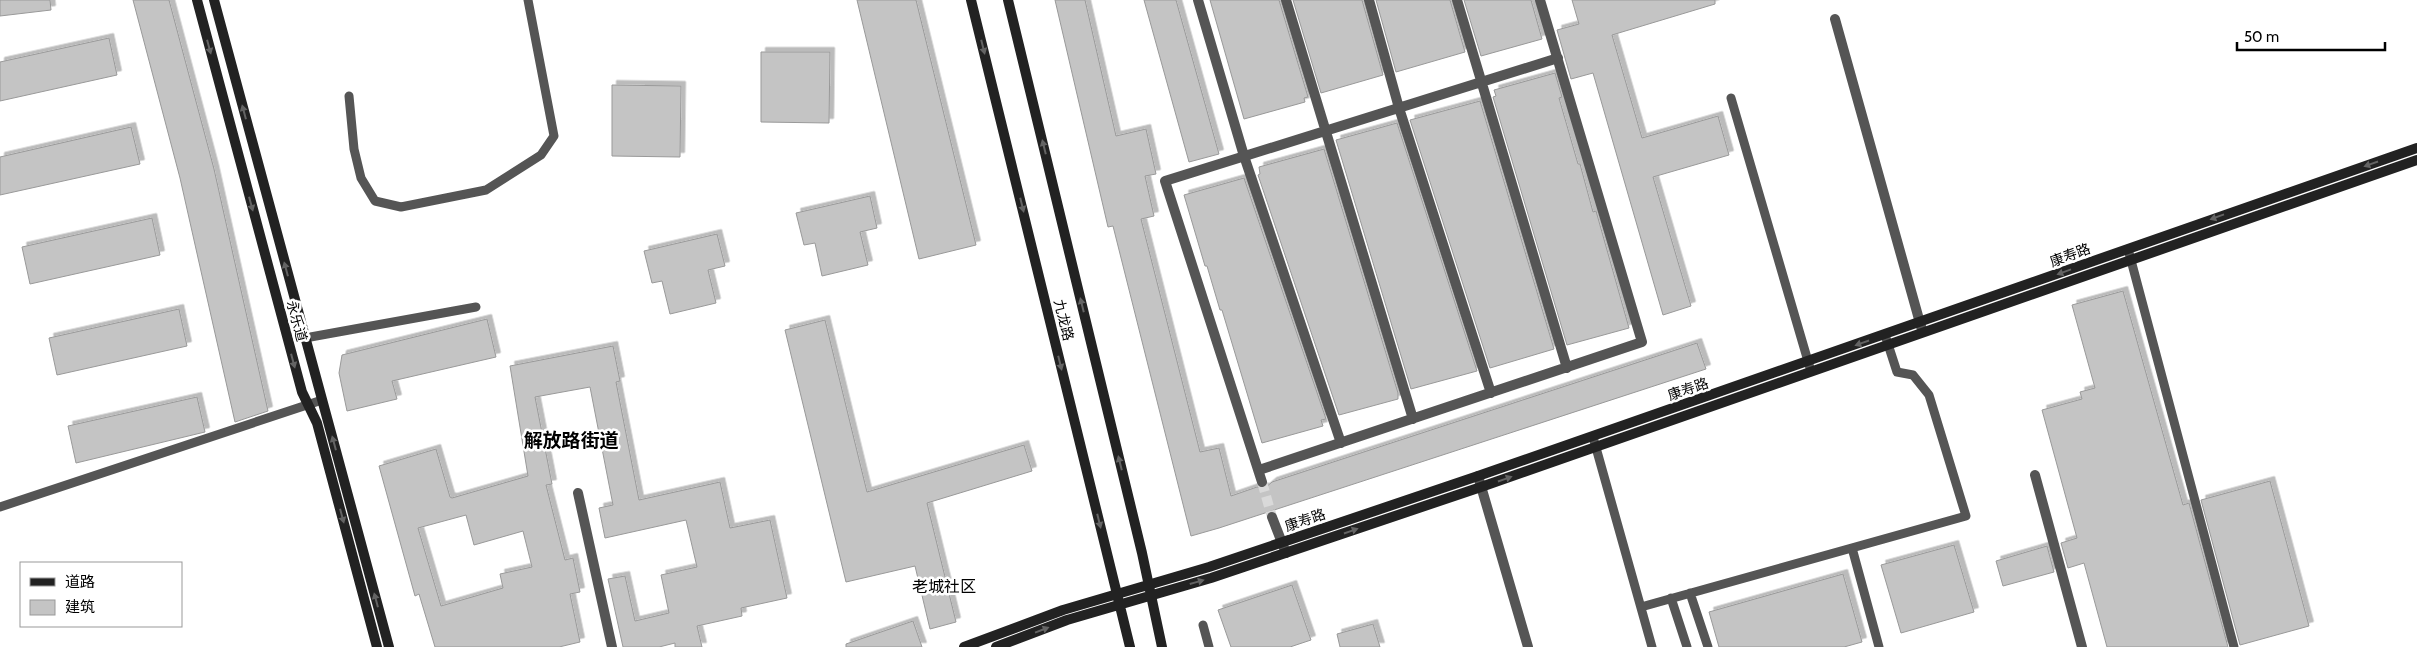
<svg xmlns="http://www.w3.org/2000/svg" width="2417" height="647" font-family="Cabin,'Noto Sans SC',sans-serif">
<style>
.building{fill:#c4c4c4;stroke:#999;fill-rule:evenodd;filter:url(#shadow)}
.lines{fill:none;stroke-linecap:round;stroke-linejoin:round}
.street-tunnel{stroke:#d9d9d9;stroke-width:10;stroke-dasharray:10 5;stroke-linecap:butt}
.lane{stroke:#555;stroke-width:9}
.street{stroke:#555;stroke-width:10}
.secondary{stroke:#222;stroke-width:10}
.oneway{fill:#646464}
.labels{text-anchor:middle;dominant-baseline:central;stroke-width:5;stroke-linejoin:round;paint-order:stroke}
.street-label{font-size:14px;fill:#000;stroke:#fff}
.quarter-label{font-size:16px;fill:#000;stroke:#fff}
.district-label{font-size:19px;font-weight:bold;fill:#000;stroke:#fff}
</style>
<defs>
<filter id="shadow"><feDropShadow dx="4.5" dy="-4.5" stdDeviation="0" flood-color="#0004"/></filter>
</defs>
<rect width="100%" height="100%" fill="#fff"/>
<path class="building" d="M0,0H50L51,10L0,16Z
M133,0H169L214,169L268,411L235,422L180,178Z
M857,0H916L976,245L919,259Z
M1055,0H1085L1116,136L1146,129L1156,174L1145,176L1154,216L1141,219L1200,452L1219,448L1231,496L1257,487L1265,488L1272,482L1697,343L1706,369L1219,528L1191,536L1113,226L1108,227Z
M1144,0H1176L1219,154L1189,162Z
M1210,0H1279L1308,97L1304,98L1305,102L1244,119Z
M1293,0H1362L1383,75L1321,93Z
M1376,0H1450L1465,52L1396,72Z
M1464,0H1531L1542,39L1481,56Z
M1572,0H1715V4L1612,35L1642,138L1718,116L1729,155L1653,177L1691,306L1663,315L1593,73L1571,79L1557,30L1579,24Z
M109,38L117,75L0,101V62Z
M761,52H830L829,123L761,122Z
M1555,73L1562,97L1559,98L1578,164H1580L1593,212L1596,211L1629,328L1567,345L1493,97L1496,96L1494,90Z
M612,85L681,86L680,157L612,156Z
M1480,101L1554,349L1490,368L1410,120Z
M1397,123L1477,371L1411,389L1336,140Z
M131,127L140,164L0,195V157Z
M1324,149L1398,393V399L1339,415L1258,175L1260,174L1259,167Z
M1244,178L1326,419L1321,420L1323,426L1262,443L1222,310H1220L1207,266H1205L1184,195Z
M870,196L877,228L860,232L868,265L822,276L815,243L804,245L796,213Z
M152,218L160,255L30,284L22,247Z
M717,234L725,266L708,270L716,303L670,314L662,281L652,283L644,251Z
M2123,291L2183,505L2189,503L2228,647H2107L2084,563L2068,568L2061,543L2077,538L2042,410L2082,399L2080,392L2095,388L2072,305Z
M179,309L187,346L57,375L49,338Z
M487,319L496,357L392,381L397,399L347,411L339,373L342,355Z
M825,320L867,492L1024,445L1032,471L927,503L956,622L930,629L915,566L846,582L785,330Z
M613,346L620,381L616,382L639,500L720,482L730,528L770,520L787,598L741,608L742,616L697,626L702,647H675V643L659,647H623L608,579L625,576L635,621L669,613L661,575L697,567L686,520L605,538L599,508L613,505L590,387L535,397L552,484L546,485L565,560L573,558L580,592L570,594L580,642L559,647H435L419,594L415,596L379,466L436,449L450,497L452,498L528,476L510,366ZM466,515L474,545L523,531L532,567L500,574L503,588L441,606L418,528Z
M197,397L205,432L76,463L68,426Z
M2270,481L2309,626L2240,645L2201,500Z
M1954,545L1974,612L1901,633L1881,565Z
M2047,546L2054,572L2003,586L1996,561Z
M1843,574L1862,642L1844,647H1719L1709,612Z
M1292,585L1311,640L1290,647H1231L1218,610Z
M913,621L922,647H846V644Z
M1373,624L1380,647H1340L1337,634Z"/>
<g class="lines">
<path class="street-tunnel" d="M1262,482L1272,517"/>
<path class="lane" d="M349,96L354,149L361,178L375,201L401,207L486,190L541,155L554,136L528,0
M1731,98L1810,368
M2128,249L2234,647
M305,338L476,307
M1593,437L1652,647
M0,507L322,400
M1852,548L1879,647
M1690,593L1708,647
M1671,598L1687,647
M1641,607L1966,516L1929,395L1913,375L1897,372L1885,335
M1203,625L1209,647"/>
<path class="street" d="M1198,0L1244,156L1341,443
M1286,0L1413,419
M1369,0L1399,108L1491,393
M1457,0L1567,368
M1835,19L1922,330
M1259,470L1642,342L1540,0
M2035,475L2082,647
M1478,476L1528,647
M1262,482L1165,181L1558,58
M578,493L612,647
M1272,517L1286,553"/>
<path class="secondary" d="M197,0L302,392L317,423L377,647
M214,0L389,647
M971,0L1130,647
M1008,0L1142,553L1162,647
M964,647L1063,610L1209,567L1478,476L2417,148
M996,647L1067,620L1211,578L1481,487L2417,160"/>
</g>
<defs><path id="oneway-solid" d="M-6-.8H1V-3.2L6.5 0L1 3.2V.8H-6Z" transform="scale(1.25)"/></defs>
<g class="oneway">
<use href="#oneway-solid" transform="translate(209 47) rotate(75)"/>
<use href="#oneway-solid" transform="translate(983 47) rotate(76)"/>
<use href="#oneway-solid" transform="translate(244 112) rotate(-105)"/>
<use href="#oneway-solid" transform="translate(1044 147) rotate(-104)"/>
<use href="#oneway-solid" transform="translate(2371 164) rotate(161)"/>
<use href="#oneway-solid" transform="translate(251 204) rotate(75)"/>
<use href="#oneway-solid" transform="translate(1022 205) rotate(76)"/>
<use href="#oneway-solid" transform="translate(2217 217) rotate(160)"/>
<use href="#oneway-solid" transform="translate(286 269) rotate(-105)"/>
<use href="#oneway-solid" transform="translate(2064 272) rotate(160)"/>
<use href="#oneway-solid" transform="translate(1082 305) rotate(-104)"/>
<use href="#oneway-solid" transform="translate(1862 343) rotate(161)"/>
<use href="#oneway-solid" transform="translate(293 361) rotate(75)"/>
<use href="#oneway-solid" transform="translate(1060 363) rotate(76)"/>
<use href="#oneway-solid" transform="translate(334 443) rotate(-105)"/>
<use href="#oneway-solid" transform="translate(1120 463) rotate(-104)"/>
<use href="#oneway-solid" transform="translate(1505 479) rotate(-19)"/>
<use href="#oneway-solid" transform="translate(342 516) rotate(75)"/>
<use href="#oneway-solid" transform="translate(1099 521) rotate(76)"/>
<use href="#oneway-solid" transform="translate(1351 531) rotate(-19)"/>
<use href="#oneway-solid" transform="translate(1197 582) rotate(-16)"/>
<use href="#oneway-solid" transform="translate(376 600) rotate(-105)"/>
<use href="#oneway-solid" transform="translate(1042 630) rotate(-21)"/>
</g>
<g class="labels">
<g class="street-label">
<text transform="translate(2070 255) rotate(-20)">康寿路</text>
<text transform="translate(1064 320) rotate(76)">九龙路</text>
<text transform="translate(297 321) rotate(75)">永乐道</text>
<text transform="translate(1688 389) rotate(-19)">康寿路</text>
<text transform="translate(1305 520) rotate(-19)">康寿路</text>
</g>
<g class="quarter-label">
<text x="944" y="586">老城社区</text>
</g>
<g class="district-label">
<text x="571" y="440">解放路街道</text>
</g>
</g>
<rect x="20" y="562" width="162" height="65" fill="#ffffff" stroke="#999999"/>
<rect x="30" y="578" width="25" height="8" fill="#222222" stroke="#999999"/>
<text x="65" y="587" font-size="15" fill="#000000">道路</text>
<rect x="30" y="600" width="25" height="15" fill="#c4c4c4" stroke="#999999"/>
<text x="65" y="612" font-size="15" fill="#000000">建筑</text>
<path d="M2237 42v8h148v-8" fill="none" stroke="#000000" stroke-width="2.5"/>
<text x="2244" y="42" font-size="15" fill="#000000" stroke="#ffffff" stroke-width="4" paint-order="stroke">50 m</text>
</svg>
